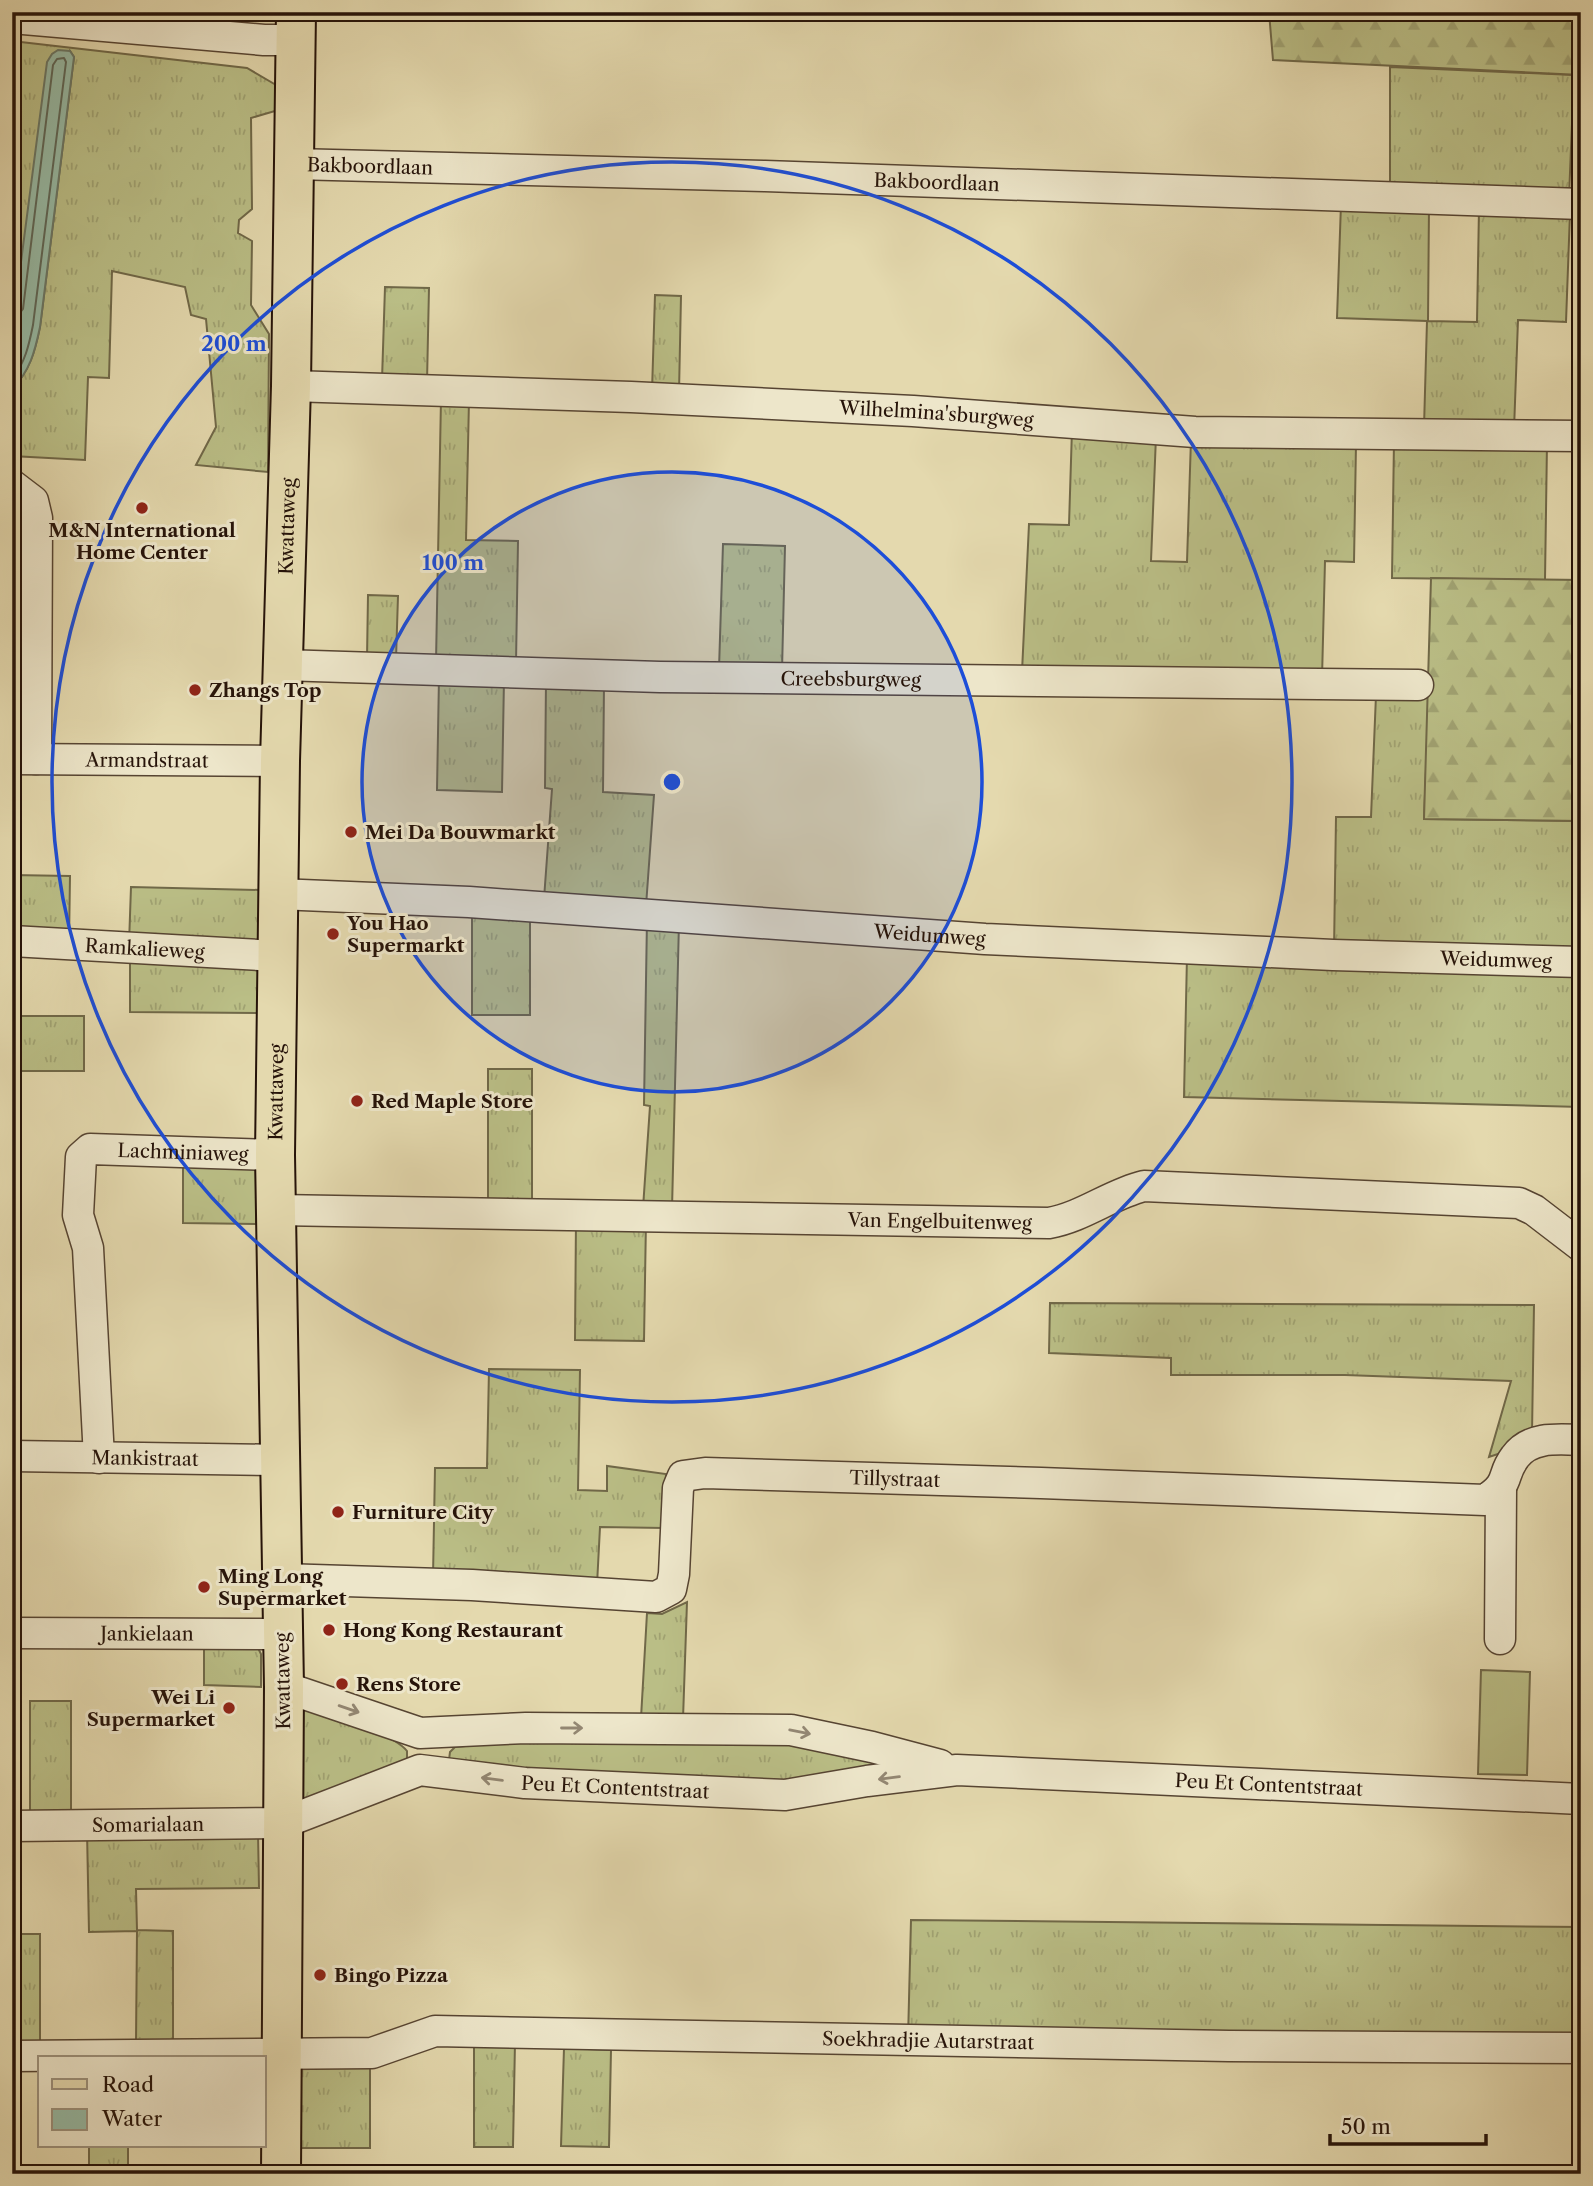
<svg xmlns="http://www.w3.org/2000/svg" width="1593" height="2186" font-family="'Libre Caslon Text',serif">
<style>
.grass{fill:url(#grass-tufts);stroke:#706848;stroke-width:2}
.forest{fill:url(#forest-firs);stroke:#706848;stroke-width:2}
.pitch{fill:#babe86;stroke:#706848;stroke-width:2}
.water{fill:#97bba6;stroke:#6a7867;stroke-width:2}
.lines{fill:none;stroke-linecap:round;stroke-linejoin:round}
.shore{stroke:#5e6758;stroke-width:2}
.minor-casing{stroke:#564432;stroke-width:33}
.major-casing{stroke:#261309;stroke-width:42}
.minor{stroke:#ede6ca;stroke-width:30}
.major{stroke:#e4d9ae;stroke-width:38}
.oneway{stroke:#938773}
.ring{fill:none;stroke:#1d4ed8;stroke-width:3.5}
.poi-dot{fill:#8f2418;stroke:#ede6ca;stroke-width:2.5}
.labels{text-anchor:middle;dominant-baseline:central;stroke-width:6;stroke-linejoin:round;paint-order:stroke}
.street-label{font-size:19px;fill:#261309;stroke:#ede6ca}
.poi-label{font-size:19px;font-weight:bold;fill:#261309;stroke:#ede6ca;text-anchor:start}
.centre{fill:#1d4ed8;stroke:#ede6ca;stroke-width:3.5}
.ring-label{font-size:21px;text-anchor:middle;font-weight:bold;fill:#1d4ed8;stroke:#ede6ca;stroke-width:6;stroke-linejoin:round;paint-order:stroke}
</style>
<defs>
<pattern id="grass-tufts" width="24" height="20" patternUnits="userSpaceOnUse" patternTransform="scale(1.75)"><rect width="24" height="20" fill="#babe86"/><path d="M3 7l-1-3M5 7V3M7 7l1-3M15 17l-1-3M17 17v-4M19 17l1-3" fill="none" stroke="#a0a272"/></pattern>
<pattern id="forest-firs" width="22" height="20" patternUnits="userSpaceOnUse" patternTransform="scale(1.75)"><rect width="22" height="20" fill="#babe86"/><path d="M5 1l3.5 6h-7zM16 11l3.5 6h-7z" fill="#a0a272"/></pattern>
</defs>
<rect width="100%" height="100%" fill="#e4d9ae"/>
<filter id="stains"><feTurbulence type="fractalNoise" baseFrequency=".00286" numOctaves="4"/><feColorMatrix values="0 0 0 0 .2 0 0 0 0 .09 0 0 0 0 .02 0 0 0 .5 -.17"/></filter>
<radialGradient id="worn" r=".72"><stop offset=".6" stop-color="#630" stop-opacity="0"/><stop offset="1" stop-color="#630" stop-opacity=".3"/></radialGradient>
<path class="grass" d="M12,41L247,68L276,85L275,111L251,118L252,209L239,220L238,233L252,241L251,305L269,334L268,472L196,465L216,427L206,319L191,315L185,287L112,271L109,378L88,377L85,460L12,456V389C30,371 35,351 40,327L74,57L70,51L12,331Z
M1390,67L1574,75L1569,197L1390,192Z
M1341,204L1429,207L1428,321L1477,322L1479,208L1570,213L1566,322L1518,320L1514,430L1424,427L1427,321L1337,318Z
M385,287L429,288L427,382L382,380Z
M655,295L681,296L679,392L652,391Z
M441,399L469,400L466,540L518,541L516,663L436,661Z
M1072,429L1156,436L1151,561L1187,562L1191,439L1356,444L1354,562L1325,561L1322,678L1022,672L1029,524L1069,525Z
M1394,441L1547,443L1545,580L1392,578Z
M723,544L785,546L782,671L719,669Z
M368,595L398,596L396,659H367Z
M439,677L504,679L502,792L437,790Z
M546,681L604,683L603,792L654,795L646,906L544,899L552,789L545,788Z
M1376,695L1429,696L1424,819L1581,821V957L1334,950L1336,817H1371Z
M12,875L70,876L69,943H12Z
M131,887L261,890L260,947L129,944Z
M472,909L530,914V1015H472Z
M647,919L679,922L672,1209L643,1208L650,1106L644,1105Z
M1187,956L1581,967V1107L1184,1097Z
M130,962L261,963V1013L130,1012Z
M12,1016H84V1071H12Z
M488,1069H532V1207H488Z
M183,1161H257L256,1224L183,1223Z
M576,1219L646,1220L644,1341L575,1340Z
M1050,1303L1534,1305L1532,1434L1510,1450L1489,1457L1511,1381L1345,1375H1171V1358L1049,1353Z
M489,1369L580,1370L578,1490L607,1491V1466L666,1474L664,1528L600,1527L597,1585L433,1577L435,1468H487Z
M687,1602L683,1719L641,1718L647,1613L662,1614Z
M204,1643L257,1646L261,1654V1687L204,1685Z
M30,1701H71V1818H30Z
M305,1708C330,1717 392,1732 407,1751V1761L302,1803L296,1709Z
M771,1740L867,1758L873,1763V1771L791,1786L599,1779L449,1760L450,1752L455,1747L507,1742Z
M87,1831L258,1833L259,1888L136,1889L137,1930L173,1931V2042H136L137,1931L89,1932Z
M911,1920L1581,1927V2045L908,2039Z
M12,1934H40V2046H12Z
M474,2039L515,2042L513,2147H474Z
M564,2048L611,2050L609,2147L561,2146Z
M297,2063L370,2064V2148H294Z
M89,2146H128V2174H89Z"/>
<path class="forest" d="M1269,12H1581V75L1273,60Z
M1431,578L1581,580V821L1424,819Z"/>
<path class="pitch" d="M1481,1670L1530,1672L1527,1775L1478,1774Z"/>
<path class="water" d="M58,50L70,51L74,57L40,327C35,351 30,371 12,389V331L47,62L52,54Z"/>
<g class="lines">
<path class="shore" d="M12,316L19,314L23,309L53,65L57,59L64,58L66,62L33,325C29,345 25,363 12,379"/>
<defs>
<g id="minor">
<path d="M12,18L264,40H295"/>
<path id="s1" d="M293,164L765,176L1581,204"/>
<path id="s2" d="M291,386L631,397L913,411L1195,432L1581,436"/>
<path d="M12,485L33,501L37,518L36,759"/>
<path id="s3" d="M282,665L660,677L1418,685"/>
<path id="s4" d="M12,759L280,761"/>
<path id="s5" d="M278,894L469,902L985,939L1333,955L1581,962"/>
<path id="s6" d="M12,941L277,956"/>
<path id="s7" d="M277,1210L1049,1223C1083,1217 1111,1194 1144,1186L1519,1203L1534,1210L1581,1246"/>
<path id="s8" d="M12,1456L279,1460"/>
<path id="s9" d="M99,1458L88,1248L78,1215L81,1157L90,1149L275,1155"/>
<path id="s10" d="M282,1579L472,1585L656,1597L671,1589L674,1574L678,1488L683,1476L705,1473L1041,1483L1485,1500C1512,1482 1500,1477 1515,1457C1530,1436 1558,1439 1581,1440"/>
<path id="s11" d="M12,1633L283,1634"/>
<path d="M1500,1639L1501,1489"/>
<path d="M284,1687L420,1733L526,1728L791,1730L872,1747L940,1765"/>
<path id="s12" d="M12,1826L283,1823L420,1770L525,1783L785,1795L867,1781L957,1770L1581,1799"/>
<path id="s13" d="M12,2056L372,2053L435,2031L1229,2046L1581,2048"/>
</g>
<g id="major">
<path id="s14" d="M281,2174L284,1687L275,1155L280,761L291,386L296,12"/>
</g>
</defs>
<use href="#minor" class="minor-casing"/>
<use href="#major" class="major-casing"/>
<use href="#minor" class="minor"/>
<use href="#major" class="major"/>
</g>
<defs><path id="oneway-shaft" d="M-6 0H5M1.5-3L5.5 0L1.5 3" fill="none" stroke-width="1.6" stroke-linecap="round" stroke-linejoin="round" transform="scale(1.75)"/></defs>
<g class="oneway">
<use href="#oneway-shaft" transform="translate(349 1709) rotate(19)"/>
<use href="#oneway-shaft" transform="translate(572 1728)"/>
<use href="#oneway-shaft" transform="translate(800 1732) rotate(11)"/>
<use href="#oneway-shaft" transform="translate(889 1778) rotate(173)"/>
<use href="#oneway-shaft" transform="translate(492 1779) rotate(-173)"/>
</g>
<circle cx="672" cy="782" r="310" fill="#1d4ed8" fill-opacity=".12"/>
<g class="ring">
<circle cx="672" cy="782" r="310"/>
<circle cx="672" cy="782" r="620"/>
</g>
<g class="poi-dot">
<circle cx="142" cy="508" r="7"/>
<circle cx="195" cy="690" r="7"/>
<circle cx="351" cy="832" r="7"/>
<circle cx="333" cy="934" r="7"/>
<circle cx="357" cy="1101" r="7"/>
<circle cx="338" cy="1512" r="7"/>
<circle cx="204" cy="1587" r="7"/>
<circle cx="329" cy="1630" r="7"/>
<circle cx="342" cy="1684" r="7"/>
<circle cx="229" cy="1708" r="7"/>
<circle cx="320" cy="1975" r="7"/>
</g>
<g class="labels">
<g class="street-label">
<text stroke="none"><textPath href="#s1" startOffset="77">Bakboordlaan</textPath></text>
<text stroke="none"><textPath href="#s1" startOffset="644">Bakboordlaan</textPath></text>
<text stroke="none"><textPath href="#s2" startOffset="646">Wilhelmina'sburgweg</textPath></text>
<text stroke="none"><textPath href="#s14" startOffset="1648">Kwattaweg</textPath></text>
<text stroke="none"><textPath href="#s3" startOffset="569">Creebsburgweg</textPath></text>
<text stroke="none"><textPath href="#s4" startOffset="135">Armandstraat</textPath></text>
<text stroke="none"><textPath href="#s5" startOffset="653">Weidumweg</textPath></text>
<text stroke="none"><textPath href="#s6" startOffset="133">Ramkalieweg</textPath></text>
<text stroke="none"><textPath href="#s5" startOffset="1220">Weidumweg</textPath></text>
<text stroke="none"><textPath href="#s14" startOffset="1082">Kwattaweg</textPath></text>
<text stroke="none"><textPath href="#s9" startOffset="408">Lachminiaweg</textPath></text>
<text stroke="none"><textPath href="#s7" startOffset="663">Van Engelbuitenweg</textPath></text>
<text stroke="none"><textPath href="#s8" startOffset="133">Mankistraat</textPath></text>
<text stroke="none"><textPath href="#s10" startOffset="718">Tillystraat</textPath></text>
<text stroke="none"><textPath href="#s11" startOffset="135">Jankielaan</textPath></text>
<text transform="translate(283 1681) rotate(-91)">Kwattaweg</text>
<text stroke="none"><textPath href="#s12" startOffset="1270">Peu Et Contentstraat</textPath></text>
<text stroke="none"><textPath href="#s12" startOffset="614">Peu Et Contentstraat</textPath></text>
<text stroke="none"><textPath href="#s12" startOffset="136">Somarialaan</textPath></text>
<text stroke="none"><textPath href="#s13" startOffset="920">Soekhradjie Autarstraat</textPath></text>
</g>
<g class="poi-label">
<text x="142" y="530" text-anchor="middle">M&amp;N International<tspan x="142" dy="22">Home Center</tspan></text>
<text x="209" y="690">Zhangs Top</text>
<text x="365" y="832">Mei Da Bouwmarkt</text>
<text x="347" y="923">You Hao<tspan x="347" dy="22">Supermarkt</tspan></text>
<text x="371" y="1101">Red Maple Store</text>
<text x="352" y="1512">Furniture City</text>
<text x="218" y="1576">Ming Long<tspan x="218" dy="22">Supermarket</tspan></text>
<text x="343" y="1630">Hong Kong Restaurant</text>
<text x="356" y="1684">Rens Store</text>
<text x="215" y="1697" text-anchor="end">Wei Li<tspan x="215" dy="22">Supermarket</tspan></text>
<text x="334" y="1975">Bingo Pizza</text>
</g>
</g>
<circle cx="672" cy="782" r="10" class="centre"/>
<g class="ring-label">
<text x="234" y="351">200 m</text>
<text x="453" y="570">100 m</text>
</g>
<rect width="1593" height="2186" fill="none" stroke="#e4d9ae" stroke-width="42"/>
<rect x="14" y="14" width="1565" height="2158" fill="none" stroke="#261309" stroke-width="3.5"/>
<rect x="21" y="21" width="1551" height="2144" fill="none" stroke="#261309" stroke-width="2"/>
<rect x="38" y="2056" width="228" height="91" fill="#ede6ca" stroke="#9d927d" stroke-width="2"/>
<rect x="52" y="2079" width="35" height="10" fill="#e4d9ae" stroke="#9d927d" stroke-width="2"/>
<text x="102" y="2092" font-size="21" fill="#261309">Road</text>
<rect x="52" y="2109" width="35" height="21" fill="#97bba6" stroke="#9d927d" stroke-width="2"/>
<text x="102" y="2126" font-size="21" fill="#261309">Water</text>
<path d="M1330 2134v10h156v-10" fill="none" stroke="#261309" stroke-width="3.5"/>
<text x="1341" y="2134" font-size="21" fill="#261309" stroke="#ede6ca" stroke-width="5" paint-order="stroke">50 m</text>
<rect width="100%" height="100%" filter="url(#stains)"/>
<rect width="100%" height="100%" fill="url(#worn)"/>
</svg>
